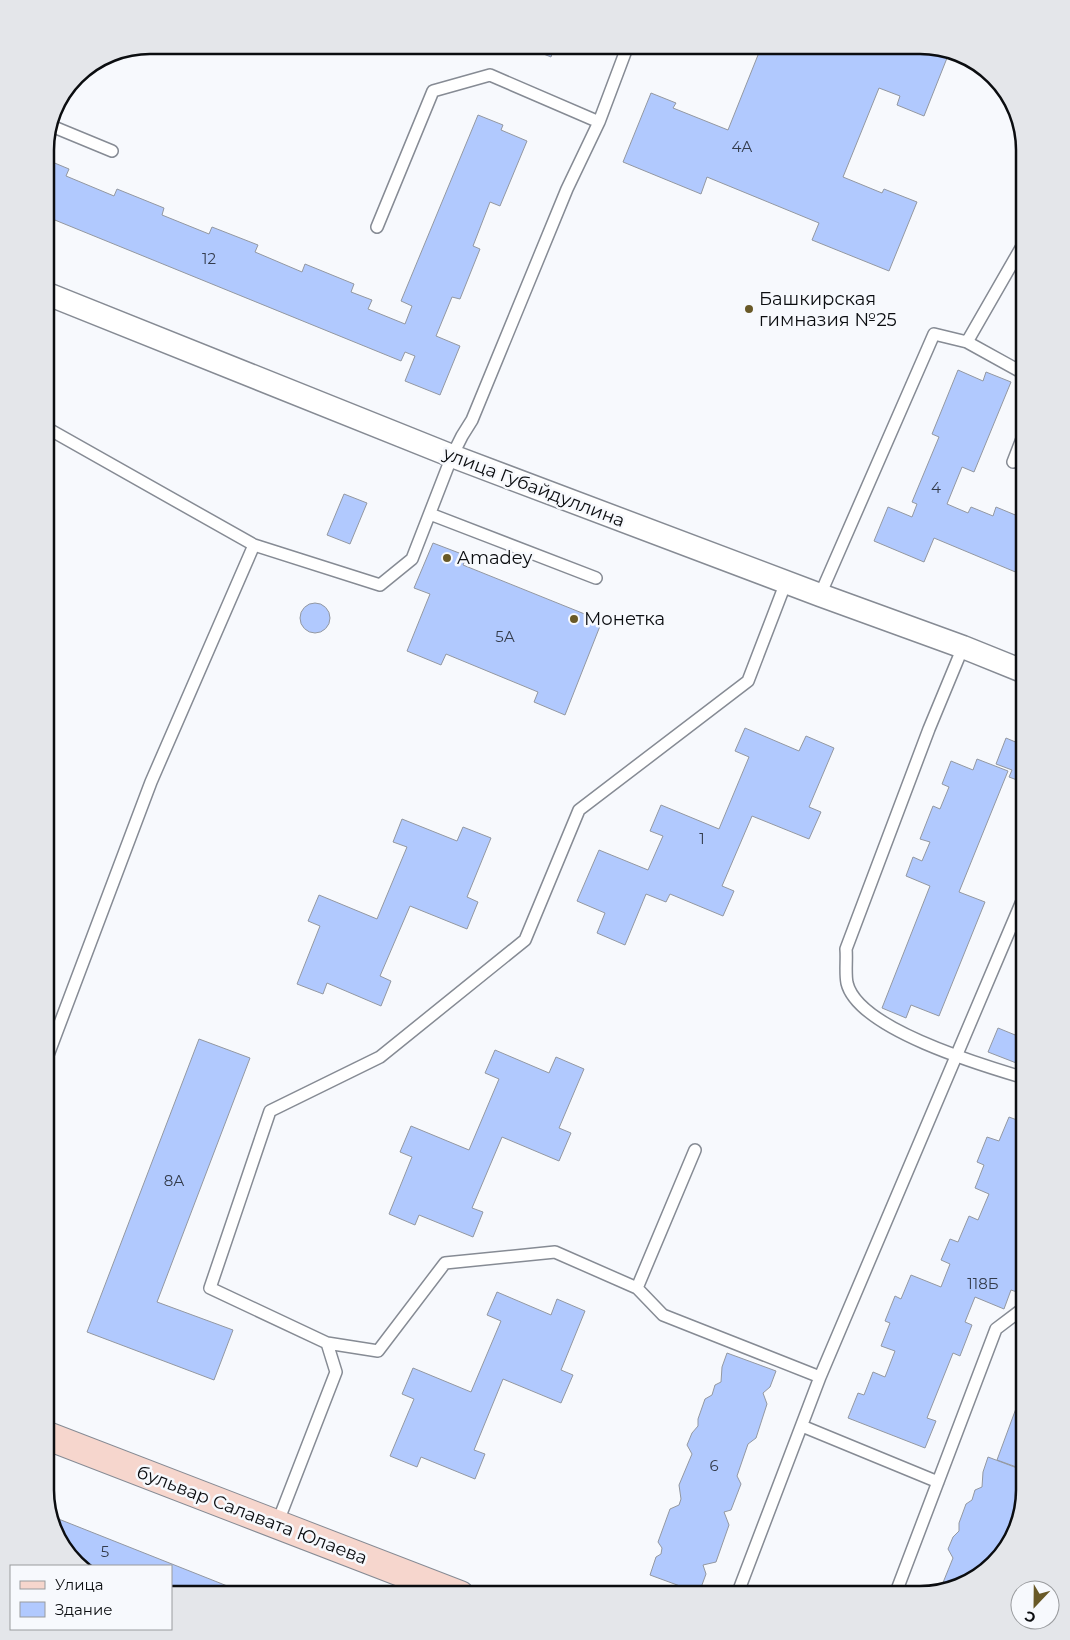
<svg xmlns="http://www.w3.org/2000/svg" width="1070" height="1640" font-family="Montserrat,sans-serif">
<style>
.building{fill:#b1c9fe;stroke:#9398a1}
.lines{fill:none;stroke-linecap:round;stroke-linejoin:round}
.lane-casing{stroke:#868b94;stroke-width:14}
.street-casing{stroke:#868b94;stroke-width:25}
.secondary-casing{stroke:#868b94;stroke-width:30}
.lane{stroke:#fff;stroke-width:11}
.street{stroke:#fff;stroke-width:22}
.secondary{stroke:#f6d6cd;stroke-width:28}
.poi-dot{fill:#695927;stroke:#f7f9fd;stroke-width:2}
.labels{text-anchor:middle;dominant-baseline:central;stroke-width:5;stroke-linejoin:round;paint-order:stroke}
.number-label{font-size:15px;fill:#343c4c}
.poi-label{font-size:18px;fill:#0b0d10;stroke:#f7f9fd;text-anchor:start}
.street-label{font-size:18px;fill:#0b0d10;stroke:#f7f9fd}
.rim{fill:none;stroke:#0b0d10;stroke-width:2.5}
</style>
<rect width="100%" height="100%" fill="#f7f9fd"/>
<path class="building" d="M527,45H555L551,57L526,47Z
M762,45H927L949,53L924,116L897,105L900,96L879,88L843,177L882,193L884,189L917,202L889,271L812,240L819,223L707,177L701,194L623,162L651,93L676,103L673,108L728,130Z
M478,115L503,125L501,130L527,141L500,206L490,202L473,246L480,249L460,299L452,297L436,336L460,346L440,395L405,381L415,356L405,352L401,361L45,216V159L69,169L66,176L114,196L117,189L164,208L162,215L209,234L212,227L258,245L255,252L302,272L305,264L354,284L351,292L372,300L368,309L405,324L412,306L401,301Z
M958,370L983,381L986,372L1011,382L974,472L962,467L947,504L968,513L971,507L993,516L996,507L1025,519V576L934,538L924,562L874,541L888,507L912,517L917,504L912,502L939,437L932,434Z
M344,494L367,503L350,544L327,535Z
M433,543L467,556L463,565L602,621L565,715L534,702L538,692L446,654L441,665L407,651L430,594L414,588Z
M300 618a15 15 0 1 1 30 0a15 15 0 1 1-30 0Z
M745,728L799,751L806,736L834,748L809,807L821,812L809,839L752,816L722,886L734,891L723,916L670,894L666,902L646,894L625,945L597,933L605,913L577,901L599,850L648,870L663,836L650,831L661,805L719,829L749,757L735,751Z
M1006,738L1025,746V783L1009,777L1012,770L996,764Z
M977,759L1008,771L959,892L985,902L939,1016L911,1005L906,1018L882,1008L930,886L906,876L913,857L922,861L930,842L920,839L933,806L940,809L949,787L942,784L951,761L973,770Z
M402,819L457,841L463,827L491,838L467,897L478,902L467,929L410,906L380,976L391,981L381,1006L327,983L323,994L297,984L320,926L308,921L319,895L377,919L407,847L393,842Z
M998,1028L1025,1039L1024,1066L988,1052Z
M199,1039L250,1058L157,1302L233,1330L214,1380L87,1332Z
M495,1050L549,1073L556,1057L584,1069L559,1128L571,1133L559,1161L502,1137L472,1208L483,1212L473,1237L419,1215L415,1225L389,1214L412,1157L400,1152L411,1126L469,1150L499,1079L485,1073Z
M1009,1117L1025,1123V1279L1020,1293L1011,1290L1004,1309L975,1297L965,1322L972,1325L960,1356L953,1353L927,1418L936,1421L925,1448L848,1418L858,1393L864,1395L873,1372L885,1377L895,1351L881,1346L890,1323L885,1321L895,1296L901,1299L911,1275L941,1287L950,1264L941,1260L950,1239L958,1242L969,1216L978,1220L989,1194L975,1188L984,1165L977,1162L987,1137L999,1141Z
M497,1292L551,1315L557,1299L585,1311L561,1370L573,1375L561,1403L503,1379L474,1450L485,1454L475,1479L421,1457L417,1467L390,1456L414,1399L402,1394L413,1368L471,1392L501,1321L487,1315Z
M727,1353L776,1371L770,1387L763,1393L767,1404L756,1438L748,1444L737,1476L741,1484L731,1510L724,1512L729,1525L716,1562L703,1565L706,1574L699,1593L650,1575L656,1557L661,1554L662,1548L658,1542L670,1509L679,1505L681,1499L679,1485L692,1454L687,1445L692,1433L698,1426V1419L705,1399L712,1395L715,1385L721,1382L722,1367Z
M1025,1384V1460L1022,1469L997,1460Z
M988,1457L1025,1471V1490L1007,1548L967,1584L940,1590L953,1558L948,1549L953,1537L959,1531V1523L966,1504L972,1500L975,1490L982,1487L983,1472Z
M51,1516L250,1595H171V1566H82L56,1537Z"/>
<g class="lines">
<defs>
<path id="lane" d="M49,125L112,151
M377,227L433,91L490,75L599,122
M1025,374L967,342L1025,241
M45,427L254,545
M1013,462L1025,431
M430,514L596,578
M786,582L748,681L579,810L525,940L380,1057L270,1111L210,1288L327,1343L378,1351L445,1263L555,1252L637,1288L663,1315L820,1377L1025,894
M820,595L934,334L967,342
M963,647L929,729L846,949C847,959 845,973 847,983C858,1029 984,1066 1025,1078
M45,1063L151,782L254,545L380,585L412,559L452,456L462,436L472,420L567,189L599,122L628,45
M637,1288L695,1150
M802,1426L938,1482
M277,1524L336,1372L327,1343
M737,1595L820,1377
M895,1595L996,1329L1025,1307"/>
<path id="street" d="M45,293L452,456L820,595L963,647L1025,672"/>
<path id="secondary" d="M45,1435L460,1595"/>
</defs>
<use href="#lane" class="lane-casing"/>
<use href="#street" class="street-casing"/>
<use href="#secondary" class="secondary-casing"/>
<use href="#lane" class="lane"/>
<use href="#street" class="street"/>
<use href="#secondary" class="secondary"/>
</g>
<g class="poi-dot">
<circle cx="749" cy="309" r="5"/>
<circle cx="447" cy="558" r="5"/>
<circle cx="574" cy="619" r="5"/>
</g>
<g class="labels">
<g class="number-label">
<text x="742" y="146">4А</text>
<text x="209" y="258">12</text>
<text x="936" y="487">4</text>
<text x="505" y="636">5А</text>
<text x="702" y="838">1</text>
<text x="174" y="1180">8А</text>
<text x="983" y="1283">118Б</text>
<text x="714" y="1465">6</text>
<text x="105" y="1551">5</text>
</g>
<g class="poi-label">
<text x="759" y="299">Башкирская<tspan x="759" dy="21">гимназия №25</tspan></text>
<text x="457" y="558">Amadey</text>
<text x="584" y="619">Монетка</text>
</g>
<g class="street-label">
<text transform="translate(534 487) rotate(21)">улица Губайдуллина</text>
<text transform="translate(252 1515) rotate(21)">бульвар Салавата Юлаева</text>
</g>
</g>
<path d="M0 0H1070V1640H0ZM150 54H920A96 96 0 0 1 1016 150V1490A96 96 0 0 1 920 1586H150A96 96 0 0 1 54 1490V150A96 96 0 0 1 150 54Z" fill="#e4e6ea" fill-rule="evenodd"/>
<path class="rim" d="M150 54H920A96 96 0 0 1 1016 150V1490A96 96 0 0 1 920 1586H150A96 96 0 0 1 54 1490V150A96 96 0 0 1 150 54Z"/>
<rect x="10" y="1565" width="162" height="65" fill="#f7f9fd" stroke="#999b9e"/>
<rect x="20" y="1581" width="25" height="8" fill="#f6d6cd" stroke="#999b9e"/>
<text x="55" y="1590" font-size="15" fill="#0b0d10">Улица</text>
<rect x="20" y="1602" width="25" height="15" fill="#b1c9fe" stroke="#999b9e"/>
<text x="55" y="1615" font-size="15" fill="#0b0d10">Здание</text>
<g transform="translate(1035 1605) rotate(202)"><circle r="24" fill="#f7f9fd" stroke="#999b9e"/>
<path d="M0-4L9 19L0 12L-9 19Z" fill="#695927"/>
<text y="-8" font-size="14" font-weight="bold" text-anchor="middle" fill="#0b0d10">С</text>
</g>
</svg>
